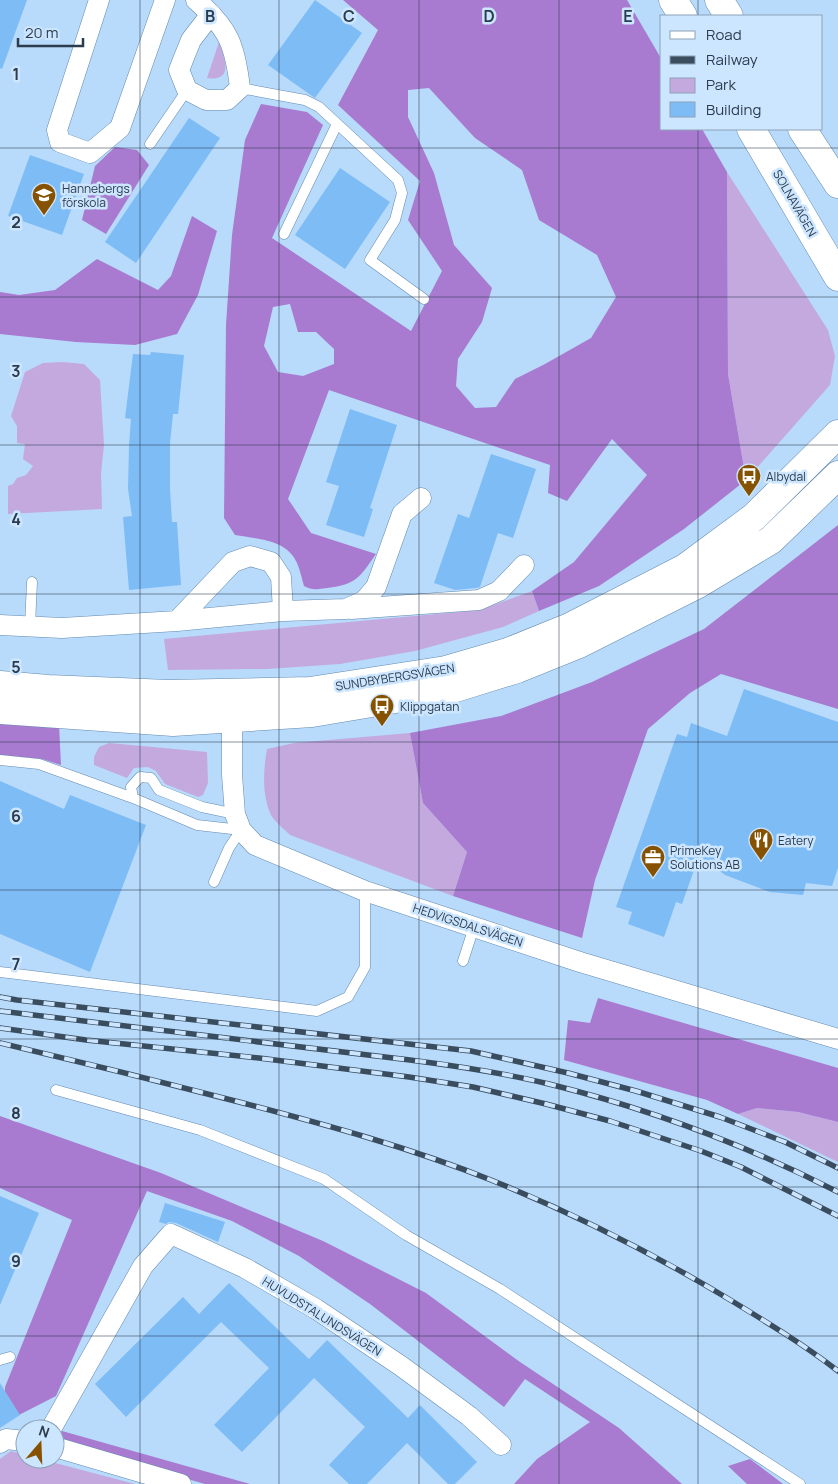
<svg xmlns="http://www.w3.org/2000/svg" width="838" height="1484" font-family="Manrope,sans-serif">
<style>
.green{fill:#c4a9df}
.forest{fill:#a87ad0;fill-rule:evenodd}
.building{fill:#7ebcf6}
.lines{fill:none;stroke-linecap:round;stroke-linejoin:round}
.service-casing{stroke:#638bb0;stroke-width:11}
.minor-casing{stroke:#638bb0;stroke-width:21}
.secondary-casing{stroke:#638bb0;stroke-width:29}
.service{stroke:#fff;stroke-width:10}
.minor{stroke:#fff;stroke-width:20}
.secondary{stroke:#fff;stroke-width:28}
.rail-casing{stroke:#3a4d5e;stroke-width:5.5}
.rail{stroke:#cde6ff;stroke-width:4;stroke-dasharray:11;stroke-linecap:butt}
.grid{fill:none;stroke:#2b3c4c;stroke-width:1;stroke-opacity:0.55}
.labels{text-anchor:middle;dominant-baseline:central;stroke-width:5;stroke-linejoin:round;paint-order:stroke}
.poi-label{font-size:12px;fill:#2b3c4c;stroke:#cde6ff;text-anchor:start}
.street-label{font-size:12px;fill:#2b3c4c;stroke:#cde6ff}
.grid-label{font-size:16px;text-anchor:middle;font-weight:bold;fill:#2b3c4c;stroke:#cde6ff;stroke-width:5;stroke-linejoin:round;paint-order:stroke}
</style>
<rect width="100%" height="100%" fill="#b8dafb"/>
<path class="green" d="M219,42C224,57 235,82 207,78Z
M727,172L828,330L835,356L830,385L746,480L728,374Z
M62,362L84,364L100,380L104,445L101,474L102,509L8,514V486L13,484L17,478L26,475L33,466L23,459L25,444L17,443V426L11,416L25,372L43,363Z
M532,591L539,611L503,627L415,651L340,664L267,669L168,670L164,639L480,610Z
M410,733L423,803L467,852L453,896L290,835C284,829 275,822 271,815C262,795 263,771 267,749L294,743Z
M109,743L207,752L208,783L203,795L198,797L165,784L156,771L148,767L134,768L127,778L94,765V757L99,747Z
M757,1108L798,1112L838,1122V1162L738,1114Z
M11,1451L25,1455V1459H40L135,1484H0V1459Z"/>
<path class="forest" d="M343,0H627L662,60V129H702L727,172L728,374L746,480L684,529L599,586L539,611L532,591L574,562L647,475L612,439L567,501L548,493L550,465L329,390L288,499L311,533L376,554C359,578 357,584 327,588C317,589 313,591 304,586C302,579 300,570 297,563C287,539 257,539 235,535L224,518L226,325L232,235L245,140L261,104L307,112L323,125L272,238L411,331L442,271L408,220L420,181L338,105L378,30ZM429,88L475,138L522,170L539,220L597,255L616,297L591,338L545,364L515,379L496,407L475,408L456,386L458,359L482,322L492,288L454,245L434,173L408,117V90ZM290,304L298,332H316L334,349V364L303,376L278,372L264,346L273,307Z
M115,147L137,150L149,165L106,234L82,220L95,166Z
M192,216L217,231L198,295L177,334L135,345L76,342L0,334V292L19,295L55,290L97,259L158,290L171,276Z
M838,525V709L721,674L690,693L648,729L595,880L582,938L453,896L467,852L423,803L410,733L501,716L592,682L704,629Z
M0,722L59,725L61,765L42,759L0,755Z
M598,998L838,1068V1122L798,1112L757,1108L738,1114L707,1100L564,1060L568,1020L590,1023Z
M0,1116L161,1173L323,1241L426,1293L520,1362L619,1428L682,1484H514L537,1459L590,1422L525,1379L504,1407L370,1304L299,1256L232,1221L147,1191L56,1396L13,1418L5,1413V1387L72,1220L0,1188Z
M62,1431L250,1484H205L59,1442Z
M750,1459L783,1484H747L728,1466Z"/>
<path class="building" d="M0,0H27L2,69L0,68Z
M315,0L362,33L315,98L268,65Z
M189,118L220,138L136,263L105,242Z
M30,155L84,174L62,235L8,216Z
M340,168L390,202L345,269L295,235Z
M151,352L184,355L178,414H173L170,443V489L172,522H177L181,585L129,590L123,517L132,516L128,489L129,446L131,419L125,418L133,354L150,355Z
M350,409L397,425L370,508L373,509L364,537L326,525L339,486L326,482Z
M491,454L536,469L513,538L498,533L480,587L476,588L455,590L434,583L458,514L469,518Z
M744,689L838,722V868L832,886L806,883L803,895L770,892L725,875L699,856L682,904L676,902L664,937L628,924L632,912L616,907L677,734L687,737L691,723L727,736Z
M0,781L64,809L70,795L146,825L90,972L0,934Z
M0,1196L39,1213L0,1305Z
M165,1203L225,1222L218,1242L176,1223L169,1222L166,1224L159,1222Z
M229,1283L309,1359L327,1340L408,1418L420,1405L477,1462L455,1484H448L407,1443L367,1484H349L329,1465L365,1427L314,1378L242,1452L214,1425L269,1368L221,1322L126,1417L95,1384L183,1297L199,1314Z
M0,1383L20,1415L0,1428Z"/>
<g class="lines">
<defs>
<path id="service" d="M240,88L305,100L319,107L398,180L402,193L395,220L370,260L424,299
M150,144L187,90
M284,234L337,124
M30,626L32,582
M0,760L39,764L133,798
M214,882L229,848L241,830L197,825L133,798L131,787L140,777L151,778L159,790L202,807L235,814
M463,961L474,927
M0,972L317,1011L348,997L365,967V891
M56,1090L200,1130L324,1179L406,1235L500,1289L800,1484
M0,1360L10,1357"/>
<path id="minor" d="M99,0L57,130L60,142L90,153L120,128L165,0
M196,0C229,29 235,45 240,88L227,100H206L187,90L179,70L191,40L211,14
M351,609L479,600L499,591L524,565
M177,621L233,562L250,556L271,562L281,577L283,611
M0,625L62,628L177,621L283,611L346,609L364,601L376,587L402,514L421,498
M232,705V775L235,814L241,830L255,845L365,891L580,962L838,1039
M51,1429L143,1266L171,1234L245,1268L316,1309L401,1366L469,1416L501,1445
M0,1443L6,1439L25,1441
M55,1447L181,1484"/>
<path id="secondary" d="M673,0L683,16
M719,0L729,16
M751,129L838,277
M802,129L838,184
M0,685L48,689L168,694L310,691L446,670L508,652L570,627L685,568L754,517L838,434
M0,710L173,722L312,713L449,690L517,669L579,644L698,584L771,540L838,475"/>
</defs>
<use href="#service" class="service-casing"/>
<use href="#minor" class="minor-casing"/>
<use href="#secondary" class="secondary-casing"/>
<use href="#service" class="service"/>
<use href="#minor" class="minor"/>
<use href="#secondary" class="secondary"/>
<defs>
<path id="rail" d="M0,997L17,1000L471,1051L568,1073L636,1091L720,1117L785,1142L838,1168
M0,1011L410,1060C457,1066 504,1073 549,1084C650,1109 746,1145 838,1192
M0,1028L86,1040L259,1058L409,1077L473,1087L546,1104L610,1121L701,1151L741,1167L838,1216
M0,1043C81,1062 162,1082 243,1103C327,1125 411,1148 491,1180C573,1213 652,1253 727,1298C765,1321 803,1344 838,1371"/>
</defs>
<use href="#rail" class="rail-casing"/>
<use href="#rail" class="rail"/>
</g>
<path class="grid" d="M140,0V1484M279,0V1484M419,0V1484M559,0V1484M698,0V16M698,129V1484M0,148H838M0,297H838M0,445H838M0,594H838M0,742H838M0,890H838M0,1039H838M0,1187H838M0,1336H838"/>
<defs>
<symbol id="school-pin" viewBox="-11 -11 22 30"><path d="M0 17L-7.5 6A9.5 9.5 0 1 1 7.5 6Z" fill="#875200" stroke="#cde6ff"/><path d="M0-5L7-2L0 1L-7-2ZM-4 1L0 2.5L4 1V4Q0 6-4 4Z" fill="#fff"/></symbol>
<symbol id="bus-pin" viewBox="-11 -11 22 30"><path d="M0 17L-7.5 6A9.5 9.5 0 1 1 7.5 6Z" fill="#875200" stroke="#cde6ff"/><path d="M-5-6H5V4H4V6H2V4H-2V6H-4V4H-5ZM-3.5-4V0h7V-4ZM-3.5 1.2v1.5H-2V1.2ZM2 1.2v1.5H3.5V1.2Z" fill="#fff"/></symbol>
<symbol id="restaurant-pin" viewBox="-11 -11 22 30"><path d="M0 17L-7.5 6A9.5 9.5 0 1 1 7.5 6Z" fill="#875200" stroke="#cde6ff"/><path d="M-5-6h1v4h1v-4h1v4h1v-4h1v5L-1.5 .5V6h-2V.5L-5-1ZM5-6V6H3V1.5H1.5Q1.5-4 5-6Z" fill="#fff"/></symbol>
<symbol id="office-pin" viewBox="-11 -11 22 30"><path d="M0 17L-7.5 6A9.5 9.5 0 1 1 7.5 6Z" fill="#875200" stroke="#cde6ff"/><path d="M-6-3h4V-5.5h4V-3h4V5H-6ZM-1-4.5V-3h2v-1.5ZM-6 0V1H6V0Z" fill="#fff"/></symbol>
</defs>
<g fill-rule="evenodd">
<use href="#school-pin" x="30" y="181" width="28" height="38"/>
<use href="#bus-pin" x="735" y="462" width="28" height="38"/>
<use href="#bus-pin" x="368" y="692" width="28" height="38"/>
<use href="#restaurant-pin" x="747" y="826" width="28" height="38"/>
<use href="#office-pin" x="639" y="843" width="28" height="38"/>
</g>
<g class="labels">
<g class="poi-label">
<text x="62" y="188">Hannebergs<tspan x="62" dy="14">förskola</tspan></text>
<text x="766" y="476">Albydal</text>
<text x="400" y="706">Klippgatan</text>
<text x="778" y="840">Eatery</text>
<text x="670" y="850">PrimeKey<tspan x="670" dy="14">Solutions AB</tspan></text>
</g>
<g class="street-label">
<text transform="translate(795 203) rotate(60)">SOLNAVÄGEN</text>
<text transform="translate(395 677) rotate(-9)">SUNDBYBERGSVÄGEN</text>
<text transform="translate(468 925) rotate(18)">HEDVIGSDALSVÄGEN</text>
<text transform="translate(322 1316) rotate(32)">HUVUDSTALUNDSVÄGEN</text>
</g>
</g>
<g class="grid-label">
<text x="210" y="22">B</text>
<text x="349" y="22">C</text>
<text x="489" y="22">D</text>
<text x="628" y="22">E</text>
<text x="16" y="80">1</text>
<text x="16" y="228">2</text>
<text x="16" y="377">3</text>
<text x="16" y="525">4</text>
<text x="16" y="673">5</text>
<text x="16" y="822">6</text>
<text x="16" y="970">7</text>
<text x="16" y="1119">8</text>
<text x="16" y="1267">9</text>
</g>
<rect x="660" y="15" width="162" height="115" fill="#cde6ff" stroke="#8ca2b7"/>
<rect x="670" y="31" width="25" height="8" fill="#ffffff" stroke="#8ca2b7"/>
<text x="706" y="40" font-size="15" fill="#2b3c4c">Road</text>
<rect x="670" y="56" width="25" height="8" fill="#3a4d5e" stroke="#8ca2b7"/>
<text x="706" y="65" font-size="15" fill="#2b3c4c">Railway</text>
<rect x="670" y="78" width="25" height="15" fill="#c4a9df" stroke="#8ca2b7"/>
<text x="706" y="90" font-size="15" fill="#2b3c4c">Park</text>
<rect x="670" y="102" width="25" height="15" fill="#7ebcf6" stroke="#8ca2b7"/>
<text x="706" y="115" font-size="15" fill="#2b3c4c">Building</text>
<g transform="translate(40 1444) rotate(19)"><circle r="24" fill="#cde6ff" stroke="#8ca2b7"/>
<path d="M0-4L9 19L0 12L-9 19Z" fill="#875200"/>
<text y="-8" font-size="14" font-weight="bold" text-anchor="middle" fill="#2b3c4c">N</text>
</g>
<path d="M18 38v8h65v-8" fill="none" stroke="#2b3c4c" stroke-width="2.5"/>
<text x="25" y="38" font-size="15" fill="#2b3c4c" stroke="#cde6ff" stroke-width="4" paint-order="stroke">20 m</text>
</svg>
